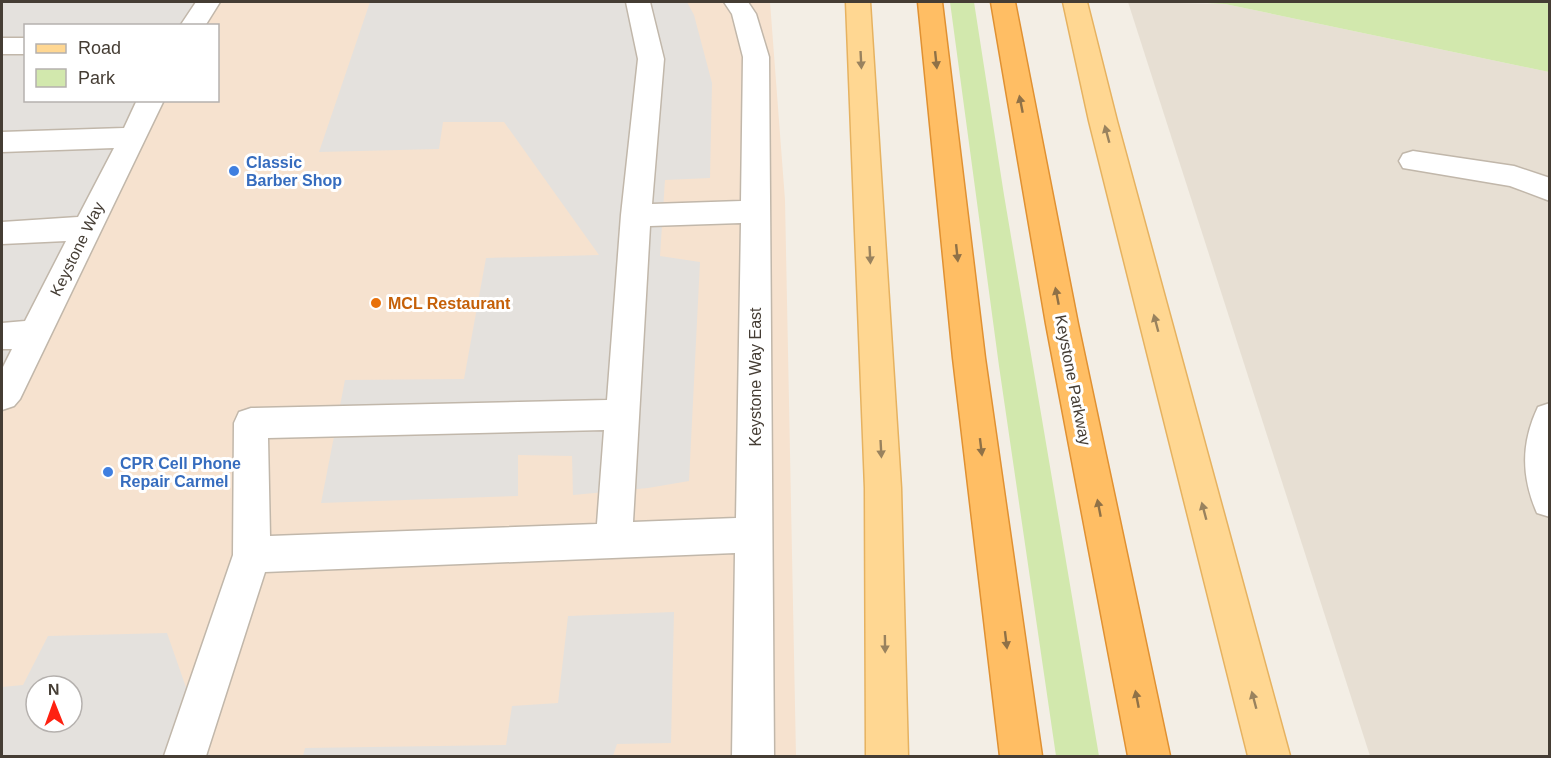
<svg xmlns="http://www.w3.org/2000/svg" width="1551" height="758" font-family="Helvetica,sans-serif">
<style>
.residential{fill:#e7dfd3}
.commercial{fill:#f6e2cf;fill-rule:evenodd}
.green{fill:#d2e8ad}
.parking{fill:#e4e1dd;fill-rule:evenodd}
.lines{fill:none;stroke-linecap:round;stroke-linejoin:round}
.minor-casing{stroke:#c1b7aa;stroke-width:3}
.major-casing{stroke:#e6b260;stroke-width:3}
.highway-casing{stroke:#e09132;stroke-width:3}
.minor{fill:#fff;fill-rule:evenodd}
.major{fill:#ffd792;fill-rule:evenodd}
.highway{fill:#ffbe64;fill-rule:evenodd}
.oneway{fill:#99825e}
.oneway2{fill:#8f7147}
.shop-dot{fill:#3f7fe0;stroke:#fff;stroke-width:2}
.food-dot{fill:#e8710a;stroke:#fff;stroke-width:2}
.labels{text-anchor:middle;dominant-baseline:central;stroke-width:6;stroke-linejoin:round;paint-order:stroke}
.shop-label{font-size:16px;font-weight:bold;fill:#366cbe;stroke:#fff;text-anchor:start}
.street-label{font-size:16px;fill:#453d34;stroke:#fff}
.food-label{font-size:16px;font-weight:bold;fill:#c56008;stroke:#fff;text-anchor:start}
</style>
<rect width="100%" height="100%" fill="#f3eee5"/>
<path class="residential" d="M1128,2L1225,4L1549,72V756H1370Z"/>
<path class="commercial" d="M2,2H770L785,200L796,756H2ZM26,26H218V100H26ZM36,686H72V722H36Z"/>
<path class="green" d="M950,2H974L1004,195L1099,756H1056L999,366Z
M1189,2H1549V72L1225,4Z"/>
<path class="parking" d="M2,2H202L189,25L26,26V100L151,101L8,389L2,396Z
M370,2H687L694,15L712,83L710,178L665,180L660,256L700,262L689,481L648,488L573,495L572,456L518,455V496L321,503L345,380L464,379L486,258L599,255L504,122H443L439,149L319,152Z
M674,612L671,743L617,744L613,756H303L305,748L506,745L512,706L558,703L568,616Z
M167,633L210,756H2V687L23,685L48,636ZM36,686H72V722H36Z"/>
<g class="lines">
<defs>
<path id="minor" d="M196,2H220L205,26H180Z
M626,2H650L664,59L652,204L741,201L743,57L732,14L724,2H748L756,14L769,57L774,756H732L735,553L265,572L206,756H164L233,555L234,423L239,412L251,408L607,400L621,215L638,59ZM741,223L736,518L633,522L650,226ZM604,430L597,524L270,536L268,438Z
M2,38H26V54H2Z
M137,100H164L20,399L14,406L2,410V369L12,349H2V323L25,321L66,241L2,244V222L78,217L114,148L2,152V132L124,128Z
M1413,151L1514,166L1550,178V201L1510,186L1403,168L1399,161L1403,154Z
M1550,403V517L1537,513C1521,476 1521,443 1538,407Z"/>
<path id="major" d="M846,2H870L901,488L908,756H866L865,488Z
M1063,2H1087L1117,121L1290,756H1248L1089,121Z"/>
<path id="highway" d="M918,2H942L985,358L1042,756H1000L953,358Z
M991,2H1015L1078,324L1170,756H1128L1046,324Z"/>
</defs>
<use href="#minor" class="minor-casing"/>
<use href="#major" class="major-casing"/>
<use href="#highway" class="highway-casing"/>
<use href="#minor" class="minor"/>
<use href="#major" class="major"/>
<use href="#highway" class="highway"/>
</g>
<defs><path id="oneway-solid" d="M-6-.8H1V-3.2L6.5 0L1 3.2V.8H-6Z" transform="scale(1.5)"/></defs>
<g class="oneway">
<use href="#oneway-solid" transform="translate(861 60) rotate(87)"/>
<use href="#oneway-solid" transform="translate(1107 134) rotate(-105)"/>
<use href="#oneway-solid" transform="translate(870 255) rotate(87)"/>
<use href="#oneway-solid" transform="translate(1156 323) rotate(-105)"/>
<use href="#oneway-solid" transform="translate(881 449) rotate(87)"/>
<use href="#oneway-solid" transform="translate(1204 511) rotate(-105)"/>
<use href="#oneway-solid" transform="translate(885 644) rotate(89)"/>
<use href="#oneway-solid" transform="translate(1254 700) rotate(-105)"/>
</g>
<g class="oneway2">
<use href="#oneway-solid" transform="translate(936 60) rotate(84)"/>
<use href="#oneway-solid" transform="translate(1021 104) rotate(-101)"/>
<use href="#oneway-solid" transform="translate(957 253) rotate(84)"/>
<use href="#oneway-solid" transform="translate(1057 296) rotate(-101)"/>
<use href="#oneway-solid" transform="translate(981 447) rotate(83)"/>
<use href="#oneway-solid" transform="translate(1099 508) rotate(-101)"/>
<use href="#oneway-solid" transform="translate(1006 640) rotate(83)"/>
<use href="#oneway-solid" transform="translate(1137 699) rotate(-101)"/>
</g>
<g class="shop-dot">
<circle cx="234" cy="171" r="6"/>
<circle cx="108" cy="472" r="6"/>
</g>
<circle class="food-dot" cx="376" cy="303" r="6"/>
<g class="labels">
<g class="shop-label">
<text x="246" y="162">Classic<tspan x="246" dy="18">Barber Shop</tspan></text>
<text x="120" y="463">CPR Cell Phone<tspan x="120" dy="18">Repair Carmel</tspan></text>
</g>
<g class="street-label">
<text transform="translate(77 249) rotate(-64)">Keystone Way</text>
<text transform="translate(755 377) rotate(-90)">Keystone Way East</text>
<text transform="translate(1073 380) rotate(79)">Keystone Parkway</text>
</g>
<g class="food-label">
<text x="388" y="303">MCL Restaurant</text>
</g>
</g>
<rect width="1551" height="758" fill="none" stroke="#453d34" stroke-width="6"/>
<rect x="24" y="24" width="195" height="78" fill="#ffffff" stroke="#b5b1ae" stroke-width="1.5"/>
<rect x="36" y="44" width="30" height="9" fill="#ffd792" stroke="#b5b1ae" stroke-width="1.5"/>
<text x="78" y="54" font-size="18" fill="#453d34">Road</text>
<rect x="36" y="69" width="30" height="18" fill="#d2e8ad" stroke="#b5b1ae" stroke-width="1.5"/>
<text x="78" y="84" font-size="18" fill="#453d34">Park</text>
<g transform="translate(54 704) rotate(359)"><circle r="28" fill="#ffffff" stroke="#b5b1ae" stroke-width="1.5"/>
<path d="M0-4.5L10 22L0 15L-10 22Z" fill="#fe2111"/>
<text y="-9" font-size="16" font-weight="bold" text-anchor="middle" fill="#453d34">N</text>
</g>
</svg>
